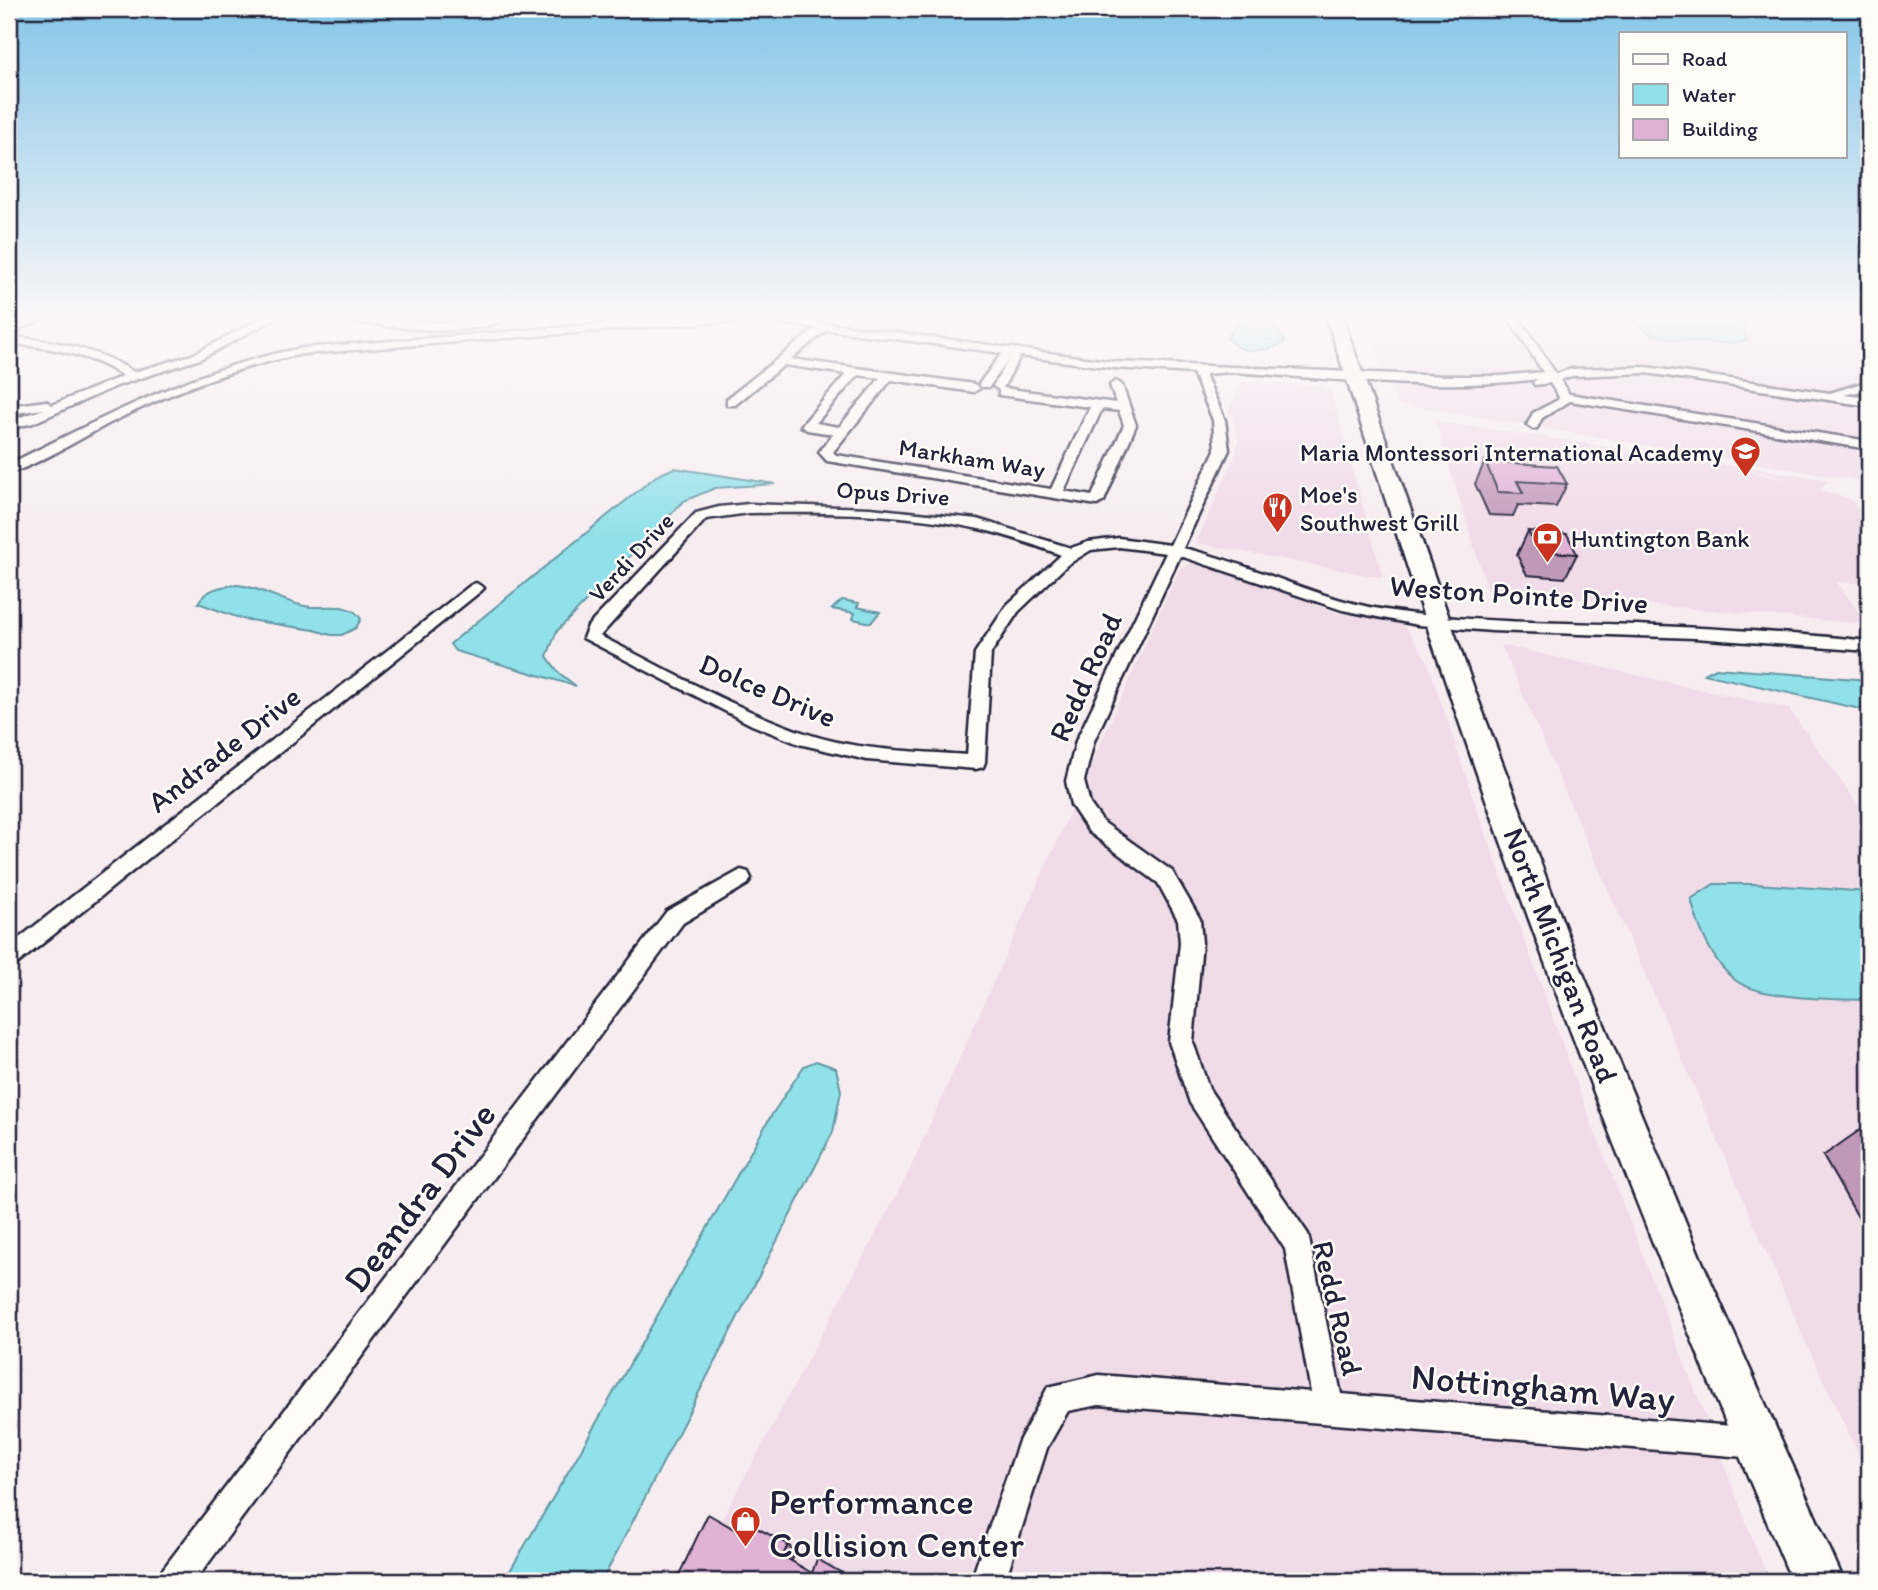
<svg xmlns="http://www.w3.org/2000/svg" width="1878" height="1590" font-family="Itim,sans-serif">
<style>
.built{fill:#f0dbe8}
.water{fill:#90e1e9;stroke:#6495a3;stroke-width:2}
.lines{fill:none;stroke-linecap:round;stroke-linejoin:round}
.street-casing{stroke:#22223b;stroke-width:5}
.primary-casing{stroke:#22223b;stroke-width:5}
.street{fill:#fdfcf7;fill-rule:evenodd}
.primary{fill:#fdfcf7;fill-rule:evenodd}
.wall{fill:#c199b8;stroke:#22223b;stroke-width:2}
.shaded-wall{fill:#9d7d96;stroke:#22223b;stroke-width:2}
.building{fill:#e0b2d6;stroke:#22223b;stroke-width:2}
.labels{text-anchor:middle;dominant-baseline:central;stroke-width:5;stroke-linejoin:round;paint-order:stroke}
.far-poi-label{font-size:24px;fill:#22223b;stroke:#fdfcf7;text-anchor:start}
.far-street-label{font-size:24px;fill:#22223b;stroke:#fdfcf7}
.street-label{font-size:30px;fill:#22223b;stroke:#fdfcf7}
.near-street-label{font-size:37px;fill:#22223b;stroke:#fdfcf7}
.near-poi-label{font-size:37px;fill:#22223b;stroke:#fdfcf7;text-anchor:start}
</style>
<rect width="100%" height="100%" fill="#f7edf0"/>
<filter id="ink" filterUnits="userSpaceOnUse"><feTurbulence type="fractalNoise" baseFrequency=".0143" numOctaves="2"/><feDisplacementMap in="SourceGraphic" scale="14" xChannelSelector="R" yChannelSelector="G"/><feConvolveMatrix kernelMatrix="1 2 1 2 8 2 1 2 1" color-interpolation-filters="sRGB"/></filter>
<g filter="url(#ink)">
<path class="built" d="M1364,316H1811L1869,324V482L1398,404Z
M1242,382L1319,386L1331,392L1383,578L1196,543L1236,453L1238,442L1235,426L1228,411Z
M1435,421L1733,466L1792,482L1745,467L1829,480L1820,490L1848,498L1869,517V584L1837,582L1867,624L1488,591Z
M1191,563L1211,566L1337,613L1395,622L1407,629L1427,660L1478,812L1585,1106L1769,1581H689L907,1175L1179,569Z
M1501,645L1789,709L1869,820V1478L1807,1345Z"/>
<path class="water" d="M1628,316H1741L1747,340C1727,347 1664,340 1645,331C1639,327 1634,321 1628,316Z
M1246,320C1261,321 1280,325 1285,342C1268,352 1240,356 1227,338L1237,324Z
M674,468L775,484L715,488L684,501L557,631L547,656L559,673L576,686L455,651L450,644L656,476Z
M237,585C263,587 284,604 311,607C327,608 352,602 361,619L356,628L342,635H331L314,630L242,619L198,603C205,589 222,586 237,585Z
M842,600L859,603L857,607L880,612L871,623L853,619L855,613L832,609Z
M1716,668L1869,680V711L1704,674Z
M1714,884H1756L1869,892V1000C1836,999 1761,1000 1735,980C1712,962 1698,927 1691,899Z
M816,1061L836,1068L841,1091L833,1132L602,1581H504L578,1455L771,1116L804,1066Z"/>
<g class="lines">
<defs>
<path id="street" d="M34,316H49L9,334V327Z
M266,316H280L200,359L119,385L33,423L9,429V421L44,409L9,414V406L46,401L52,405L123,376C88,353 49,348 9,343V337C53,340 96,348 134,372L192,355Z
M329,316H367L441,323L511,316C469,343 382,324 334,319Z
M706,316L781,317L1115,362L1445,376H1501L1543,372L1507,316H1518L1556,374L1572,369L1646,367L1830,393L1869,381V389L1844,395L1869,398V406L1646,373L1572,376L1560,380L1569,394L1869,441V449L1570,401L1542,418L1537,428L1533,429L1527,425L1533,413L1558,400L1559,397L1550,383L1535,385L1533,382L1538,379C1438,392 1330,378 1230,372L1205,374L1225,420L1229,450L1183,548C1253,564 1316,599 1386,610C1469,623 1552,622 1636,625C1714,628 1792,633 1869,641V651L1695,638L1492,631L1418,625L1342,610L1180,556L1094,741L1084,781L1090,804L1103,822L1172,871L1200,919L1202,943L1193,1042L1209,1089L1308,1234L1341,1394L1757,1428L1768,1432L1772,1443L1768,1454L1757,1458L1099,1405L1068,1411L1047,1448L1005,1581H971L1019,1441L1048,1387L1099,1375L1311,1392L1285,1249L1190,1103L1169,1042L1180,943L1178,920L1158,883L1089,832L1071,805L1066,781L1076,741L1166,553L1119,547L1091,550L1067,565L1018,612L991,653L985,762L983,767L976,769L867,760L799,744L752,725L583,638L588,626L696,513L719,507L749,504L870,508L977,519L1071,548L1088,542L1119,538L1170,545L1215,450L1213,420L1193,373L1115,368L1020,356L1003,388L1116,403L1110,385L1116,381L1122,385L1136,425L1104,501L1097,505L827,461L819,452L833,434L807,430L801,426L846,374L784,365L735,405H727V399L816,328L781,323L714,322L303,354C235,367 172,392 110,423C83,437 36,466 9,473V464C105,417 197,367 303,348ZM827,330L1002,353L979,384L981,387H989L1009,359L993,386L999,390V395L1090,407L1051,489L836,455L833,452L891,380L974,392L980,388L974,384L791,359ZM858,375L880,378L839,427L816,423ZM1102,409L1119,411L1124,425L1092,496L1064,491ZM749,513C824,512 905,512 979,529C1007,535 1034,545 1061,555L1007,605L975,653L967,755C914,751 859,751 808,734C740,712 665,668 600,636L706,519Z
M476,583L484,588L481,591L17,964L9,967V946L471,585Z
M741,870L748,872L751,878L748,884L683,923L195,1581H158L163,1569L667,911Z"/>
<path id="primary" d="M1326,316H1342L1476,694L1577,959L1700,1257L1844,1581H1792C1691,1342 1594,1101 1506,856C1442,678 1385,497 1326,316Z"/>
</defs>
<use href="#street" class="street-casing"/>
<use href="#primary" class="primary-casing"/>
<use href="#street" class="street"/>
<use href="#primary" class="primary"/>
</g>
<path class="wall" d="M1485,461L1567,484L1556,507L1518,505L1513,516L1489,515L1475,484Z
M1528,531L1577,554L1565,578L1527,575L1517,555Z
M1867,1125H1869V1225L1862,1224L1823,1156Z"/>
<path class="shaded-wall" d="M788,1544L795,1554L789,1566L783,1556Z"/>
<path class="building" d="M1485,461L1557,466L1567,484L1517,481L1523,493L1498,492Z
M1528,531L1567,534L1577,554L1538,551Z
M708,1514L743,1534L747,1523L788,1544L783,1556L812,1573L817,1559L856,1581H676Z"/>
</g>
<linearGradient id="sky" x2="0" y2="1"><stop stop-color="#85c6e8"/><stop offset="0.59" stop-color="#fbf7f8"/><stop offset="1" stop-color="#fbf7f8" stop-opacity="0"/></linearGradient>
<rect width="1878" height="539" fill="url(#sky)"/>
<defs>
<symbol id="school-pin" viewBox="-11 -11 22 30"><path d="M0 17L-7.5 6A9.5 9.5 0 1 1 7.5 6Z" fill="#c8321e" stroke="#fdfcf7"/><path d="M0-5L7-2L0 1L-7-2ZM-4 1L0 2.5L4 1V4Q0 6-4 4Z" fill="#fff"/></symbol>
<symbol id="restaurant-pin" viewBox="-11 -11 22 30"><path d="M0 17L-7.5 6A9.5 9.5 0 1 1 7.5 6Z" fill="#c8321e" stroke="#fdfcf7"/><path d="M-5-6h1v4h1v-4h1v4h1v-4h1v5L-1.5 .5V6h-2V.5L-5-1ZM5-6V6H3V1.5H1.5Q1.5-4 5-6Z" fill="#fff"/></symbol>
<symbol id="bank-pin" viewBox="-11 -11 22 30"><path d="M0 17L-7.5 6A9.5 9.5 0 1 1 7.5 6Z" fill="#c8321e" stroke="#fdfcf7"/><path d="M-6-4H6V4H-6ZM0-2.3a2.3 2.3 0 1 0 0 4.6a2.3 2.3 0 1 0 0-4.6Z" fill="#fff"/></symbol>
<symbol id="shop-pin" viewBox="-11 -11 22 30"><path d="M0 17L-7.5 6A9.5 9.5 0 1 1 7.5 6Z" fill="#c8321e" stroke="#fdfcf7"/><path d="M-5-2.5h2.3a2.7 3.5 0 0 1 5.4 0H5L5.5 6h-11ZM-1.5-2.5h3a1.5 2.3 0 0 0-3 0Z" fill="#fff"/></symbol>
</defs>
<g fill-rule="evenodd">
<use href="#school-pin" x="1728" y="434" width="35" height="47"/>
<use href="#restaurant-pin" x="1260" y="490" width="35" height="47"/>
<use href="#bank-pin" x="1530" y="520" width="35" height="47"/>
<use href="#shop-pin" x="728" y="1504" width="35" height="47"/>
</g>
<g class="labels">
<g class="far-poi-label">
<text x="1723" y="452" text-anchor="end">Maria Montessori International Academy</text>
<text x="1300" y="494">Moe's<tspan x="1300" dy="28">Southwest Grill</tspan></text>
<text x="1571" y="538">Huntington Bank</text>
</g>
<g class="far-street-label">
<text transform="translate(972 458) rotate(9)">Markham Way</text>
<text transform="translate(893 493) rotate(4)">Opus Drive</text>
<text transform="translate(631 557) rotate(-47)">Verdi Drive</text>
</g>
<g class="street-label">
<text transform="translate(1519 594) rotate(4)">Weston Pointe Drive</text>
<text transform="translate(1085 677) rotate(-66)">Redd Road</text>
<text transform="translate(768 690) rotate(23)">Dolce Drive</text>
<text transform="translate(224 749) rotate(-38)">Andrade Drive</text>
<text transform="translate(1561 955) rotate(69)">North Michigan Road</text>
<text transform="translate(1338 1308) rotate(77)">Redd Road</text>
</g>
<g class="near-street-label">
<text transform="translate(419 1197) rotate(-53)">Deandra Drive</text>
<text transform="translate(1543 1387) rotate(5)">Nottingham Way</text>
</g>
<g class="near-poi-label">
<text x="769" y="1501">Performance<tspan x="769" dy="43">Collision Center</tspan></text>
</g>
</g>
<rect width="1878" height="1590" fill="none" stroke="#fdfcf7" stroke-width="35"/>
<rect x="18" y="18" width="1843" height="1555" fill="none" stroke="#22223b" stroke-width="2.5" filter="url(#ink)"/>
<rect x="1619" y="32" width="228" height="126" fill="#fdfcf7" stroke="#a5a5ac" stroke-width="2"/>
<rect x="1633" y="54" width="35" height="10" fill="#fdfcf7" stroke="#a5a5ac" stroke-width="2"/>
<text x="1682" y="66" font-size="21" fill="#22223b">Road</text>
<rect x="1633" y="84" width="35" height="21" fill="#90e1e9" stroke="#a5a5ac" stroke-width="2"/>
<text x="1682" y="102" font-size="21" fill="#22223b">Water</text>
<rect x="1633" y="119" width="35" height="21" fill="#e0b2d6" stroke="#a5a5ac" stroke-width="2"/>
<text x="1682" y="136" font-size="21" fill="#22223b">Building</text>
</svg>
